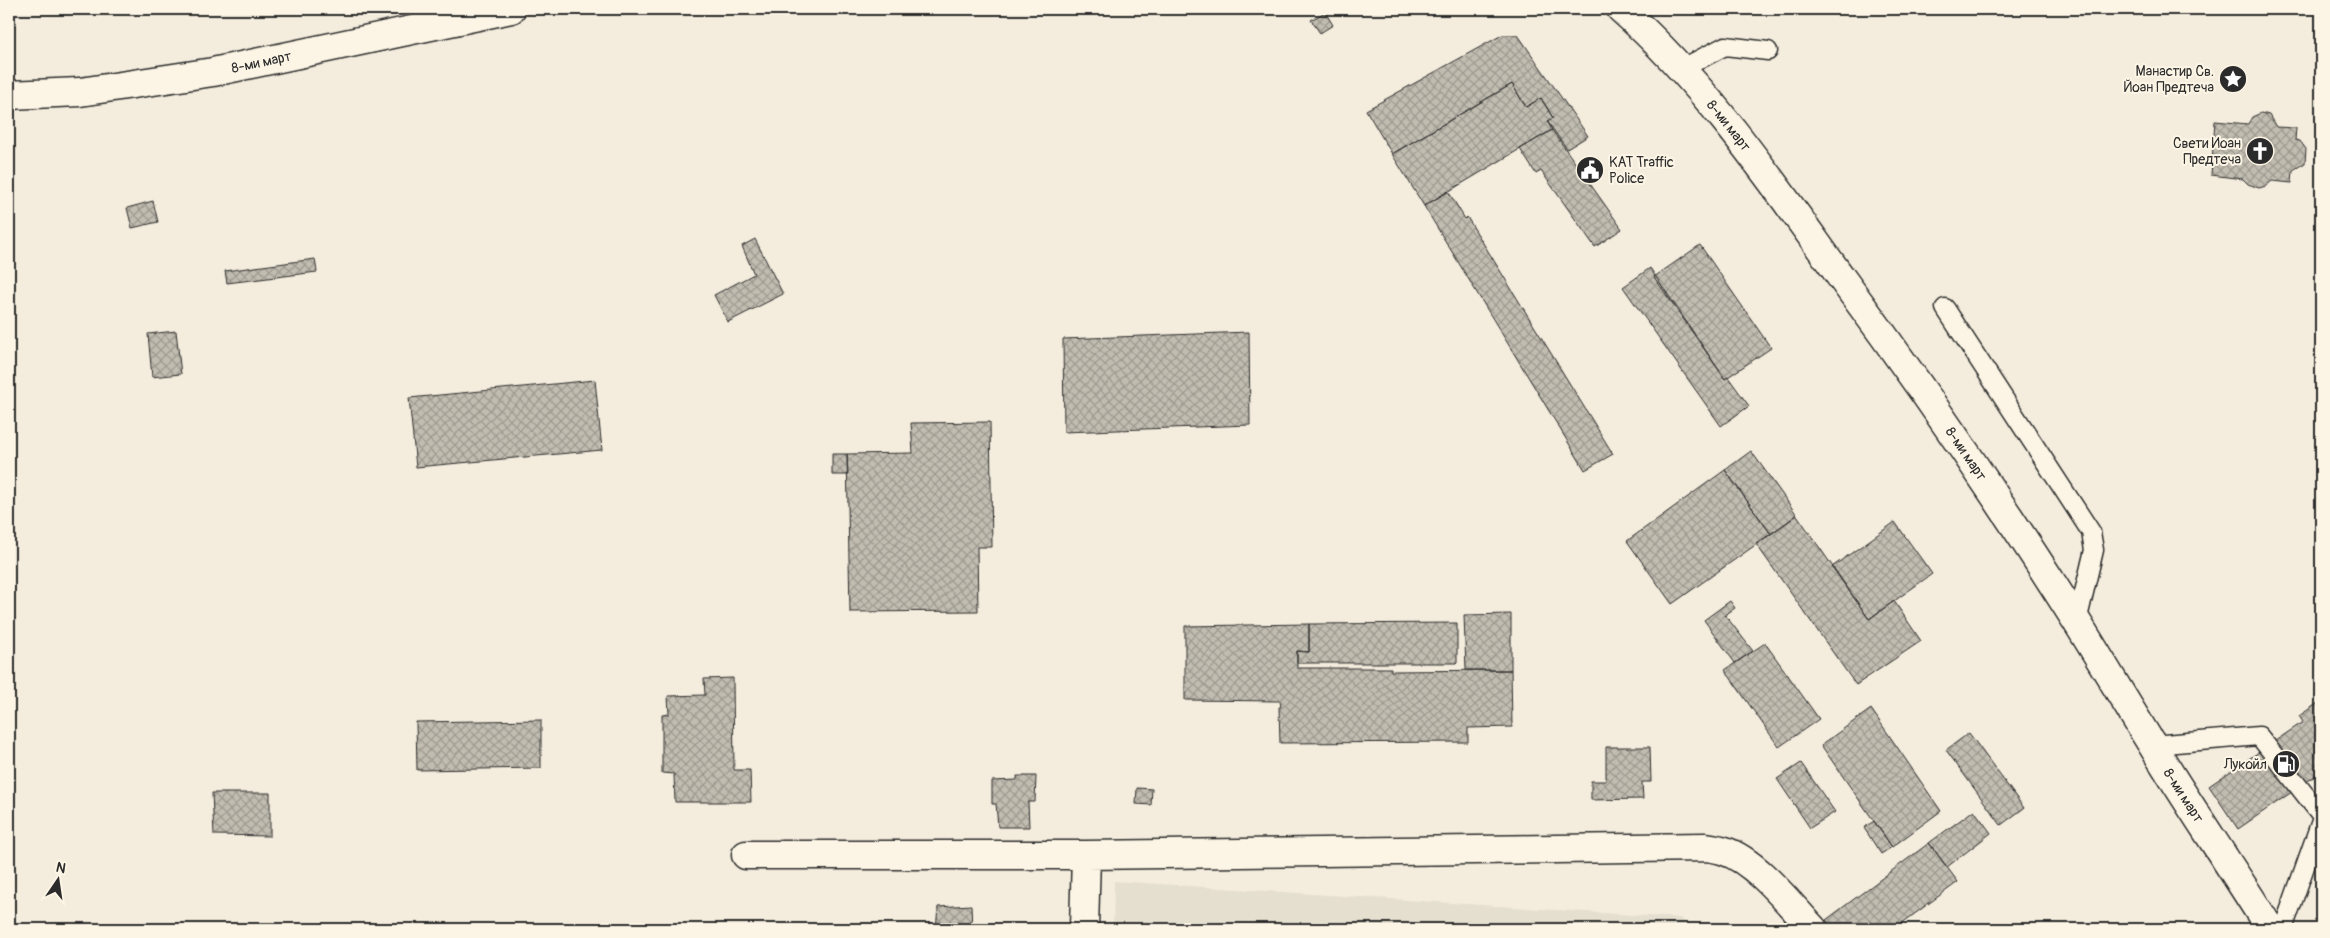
<svg xmlns="http://www.w3.org/2000/svg" width="2330" height="938" font-family="Pangolin,sans-serif">
<style>
.built{fill:#e5dfd0}
.building{fill:url(#building-cross-hatch);stroke:#2b2b2b}
.lines{fill:none;stroke-linecap:round;stroke-linejoin:round}
.service-casing{stroke:#2b2b2b;stroke-width:21}
.minor-casing{stroke:#2b2b2b;stroke-width:31}
.secondary-casing{stroke:#2b2b2b;stroke-width:31}
.service{stroke:#fcf5e5;stroke-width:18}
.minor{stroke:#fcf5e5;stroke-width:28}
.secondary{stroke:#fcf5e5;stroke-width:28}
.labels{text-anchor:middle;dominant-baseline:central;stroke-width:4;stroke-linejoin:round;paint-order:stroke}
.street-label{font-size:14px;fill:#2b2b2b;stroke:#fcf5e5}
.poi-label{font-size:14px;fill:#2b2b2b;stroke:#fcf5e5;text-anchor:end}
</style>
<defs>
<pattern id="building-cross-hatch" width="8" height="8" patternUnits="userSpaceOnUse" patternTransform="scale(1.25)"><rect width="8" height="8" fill="#c2bdb1"/><path d="M0 0l8 8M0 8l8-8" fill="none" stroke="#9e9a90"/></pattern>
</defs>
<rect width="100%" height="100%" fill="#f4edde"/>
<filter id="ink" filterUnits="userSpaceOnUse"><feTurbulence type="fractalNoise" baseFrequency=".02" numOctaves="2"/><feDisplacementMap in="SourceGraphic" scale="10" xChannelSelector="R" yChannelSelector="G"/><feConvolveMatrix kernelMatrix="1 2 1 2 8 2 1 2 1" color-interpolation-filters="sRGB"/></filter>
<g filter="url(#ink)">
<path class="built" d="M1114,881L1680,918L1693,929H1113Z"/>
<path class="building" d="M1325,12L1333,25L1320,33L1311,20Z
M1502,35H1518L1588,136L1567,149L1547,121L1553,118L1541,98L1526,107L1512,84L1392,154L1366,110Z
M1512,84L1526,107L1541,98L1553,118L1547,121L1552,130L1424,206L1392,154Z
M2261,113L2269,115L2276,127L2296,128L2295,140L2300,141L2306,149L2305,163L2293,170L2292,183L2272,181L2266,186L2259,188L2248,184L2243,179L2211,175L2215,121L2248,124L2252,117Z
M1552,130L1622,229L1595,247L1541,171L1536,174L1520,149Z
M1448,191L1465,219L1467,217L1613,454L1585,470L1424,206Z
M153,201L158,222L132,228L127,208Z
M755,239L783,294L728,322L714,295L754,274L742,246Z
M1700,245L1771,348L1725,379L1654,277Z
M315,259L317,272L227,283L225,271Z
M1650,268L1725,379L1728,377L1749,406L1721,426L1623,287Z
M176,331L181,374L152,377L148,334Z
M1249,332L1250,425L1064,432L1063,339Z
M595,380L602,450L416,467L409,398Z
M990,422L992,547H977L978,611L850,612L847,454L913,453L911,423Z
M1751,451L1797,515L1771,534L1725,470Z
M832,454H847L848,475H832Z
M1725,470L1771,534L1672,604L1627,541Z
M1797,515L1869,619L1894,601L1921,641L1856,685L1756,544Z
M1895,522L1932,574L1869,619L1832,567Z
M1730,601L1735,608L1725,615L1753,651L1735,663L1704,620Z
M1511,614V670H1466L1464,615Z
M1457,623V663H1297V651L1309,652V624Z
M1309,624V652L1297,651V668H1391V671L1511,670L1512,727L1468,728V742L1280,743L1279,707H1281L1280,701L1185,700V626Z
M1765,643L1819,719L1779,747L1725,670Z
M733,678L734,770H750L751,802H675L674,774L662,773V715L669,714L668,696L705,695L704,679Z
M2321,701V772L2238,829L2209,786L2303,722L2299,716Z
M1871,709L1941,811L1892,847L1821,745Z
M541,720V768L417,770L416,722Z
M1969,733L2024,808L2001,825L1946,750Z
M1606,747H1650L1651,782H1642L1643,799L1591,800V781H1606Z
M1801,763L1835,812L1810,828L1777,779Z
M1017,776H1036L1035,802H1028L1029,827H998L996,804H992V781L1017,780Z
M1137,788L1152,789L1151,805L1136,804Z
M212,793H270V836L214,835Z
M1974,810L1991,833L1947,867L1929,843Z
M1874,821L1892,847L1881,854L1864,828Z
M1929,843L1958,882L1894,929H1833L1826,920Z
M971,905L972,929H936L938,907Z"/>
<g class="lines">
<defs>
<path id="service" d="M1681,69L1725,46L1768,51
M1945,308L2091,532L2094,550L2077,622
M2152,745L2259,736L2321,815
M2283,929L2321,821"/>
<path id="minor" d="M746,855H1086L1706,847C1713,848 1719,849 1725,851C1757,862 1790,905 1813,929
M1084,929L1086,855"/>
<g id="secondary">
<path id="s1" d="M1621,9C1708,86 1775,186 1843,280C1925,391 2003,505 2077,622C2102,662 2126,703 2151,743C2189,806 2231,866 2270,929"/>
<path id="s2" d="M9,95L80,92L213,72L511,9"/>
</g>
</defs>
<use href="#service" class="service-casing"/>
<use href="#minor" class="minor-casing"/>
<use href="#secondary" class="secondary-casing"/>
<use href="#service" class="service"/>
<use href="#minor" class="minor"/>
<use href="#secondary" class="secondary"/>
</g>
</g>
<defs>
<symbol id="sight-disc" viewBox="-11 -11 22 22"><circle r="9.5" fill="#2b2b2b" stroke="#fcf5e5"/><path d="M0-6L1.8-2.2L6-1.7L2.9 1.2L3.7 5.4L0 3.3L-3.7 5.4L-2.9 1.2L-6-1.7L-1.8-2.2Z" fill="#fff"/></symbol>
<symbol id="church-disc" viewBox="-11 -11 22 22"><circle r="9.5" fill="#2b2b2b" stroke="#fcf5e5"/><path d="M-1.2-6h2.4v3.5h3.3v2.4h-3.3V6h-2.4V-.1h-3.3v-2.4h3.3Z" fill="#fff"/></symbol>
<symbol id="civic-disc" viewBox="-11 -11 22 22"><circle r="9.5" fill="#2b2b2b" stroke="#fcf5e5"/><path d="M-.6-6.5H3V-4.5H.6V-3L4-1V1h2V6H-6V1h2V-1L-.6-3ZM-1.2 2.5V6h2.4V2.5Z" fill="#fff"/></symbol>
<symbol id="fuel-disc" viewBox="-11 -11 22 22"><circle r="9.5" fill="#2b2b2b" stroke="#fcf5e5"/><path d="M-5.5-6h7V0h2V4h1.3V-2.5L3-4.5l.8-.8L6-3V5H2.5V1h-1V6h-7ZM-4.2-4.7v3.2H.2V-4.7Z" fill="#fff"/></symbol>
</defs>
<g fill-rule="evenodd">
<use href="#sight-disc" x="2217" y="63" width="32" height="32"/>
<use href="#church-disc" x="2244" y="135" width="32" height="32"/>
<use href="#civic-disc" x="1574" y="154" width="32" height="32"/>
<use href="#fuel-disc" x="2270" y="748" width="32" height="32"/>
</g>
<g class="labels">
<g class="street-label">
<text stroke="none"><textPath href="#s2" startOffset="255">8-ми март</textPath></text>
<text stroke="none"><textPath href="#s1" startOffset="159">8-ми март</textPath></text>
<text stroke="none"><textPath href="#s1" startOffset="564">8-ми март</textPath></text>
<text stroke="none"><textPath href="#s1" startOffset="969">8-ми март</textPath></text>
</g>
<g class="poi-label">
<text x="2214" y="71">Манастир Св.<tspan x="2214" dy="16">Йоан Предтеча</tspan></text>
<text x="2241" y="143">Свети Иоан<tspan x="2241" dy="16">Предтеча</tspan></text>
<text x="1609" y="162" text-anchor="start">KAT Traffic<tspan x="1609" dy="16">Police</tspan></text>
<text x="2267" y="764">Лукойл</text>
</g>
</g>
<rect width="2330" height="938" fill="none" stroke="#fcf5e5" stroke-width="30"/>
<rect x="15" y="15" width="2300" height="908" fill="none" stroke="#2b2b2b" stroke-width="2" filter="url(#ink)"/>
<g transform="translate(58 880) rotate(13)" stroke="#fcf5e5" stroke-width="4" paint-order="stroke">
<path d="M0-4L9 19L0 12L-9 19Z" fill="#2b2b2b"/>
<text y="-8" font-size="14" font-weight="bold" text-anchor="middle" fill="#2b2b2b">N</text>
</g>
</svg>
